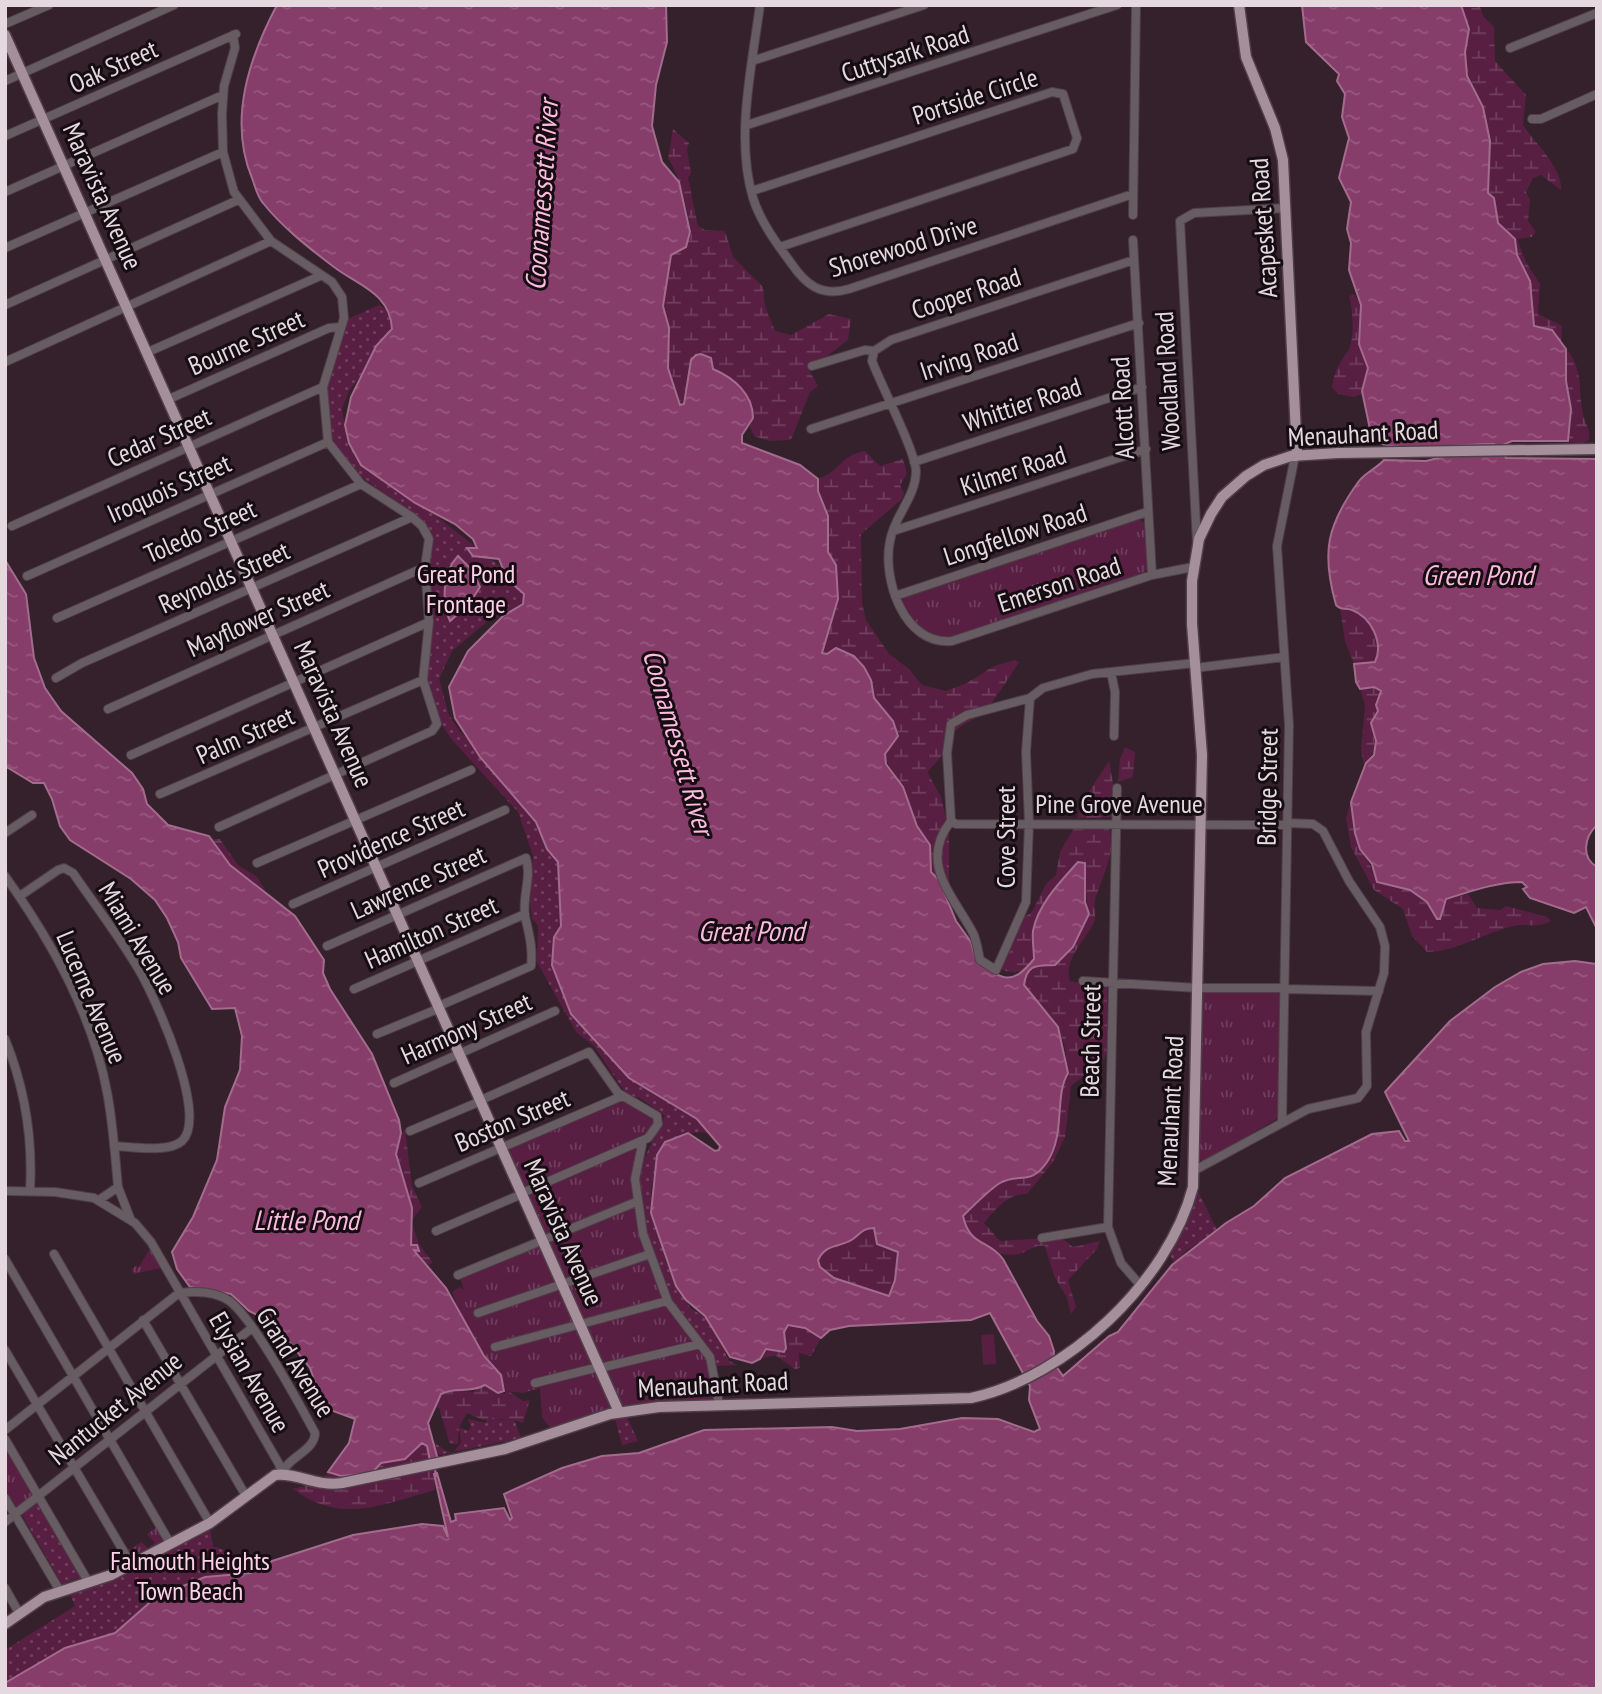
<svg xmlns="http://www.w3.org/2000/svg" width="1602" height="1694" font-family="'PT Sans Narrow',sans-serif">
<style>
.grass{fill:url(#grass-tufts)}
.wetland{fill:url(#wetland-marsh)}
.park{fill:url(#park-dots)}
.pitch{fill:#581f43}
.water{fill:url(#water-ripples);stroke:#a36c8d;stroke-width:2;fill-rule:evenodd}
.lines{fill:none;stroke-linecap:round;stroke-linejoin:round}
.stream{stroke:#a36c8d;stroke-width:2}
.minor-casing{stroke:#503e48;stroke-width:10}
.major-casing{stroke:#503e48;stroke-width:13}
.minor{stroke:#665c61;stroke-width:8}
.major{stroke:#a48f9a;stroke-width:10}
.labels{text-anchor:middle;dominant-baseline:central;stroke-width:6;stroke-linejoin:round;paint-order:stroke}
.street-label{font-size:26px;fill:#e5d8df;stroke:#160d12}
.park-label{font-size:26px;fill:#fed1e9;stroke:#160d12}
.water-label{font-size:28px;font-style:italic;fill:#fcbbdf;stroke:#160d12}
</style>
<defs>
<pattern id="grass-tufts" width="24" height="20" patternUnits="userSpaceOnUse" patternTransform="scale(1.75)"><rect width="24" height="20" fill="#581f43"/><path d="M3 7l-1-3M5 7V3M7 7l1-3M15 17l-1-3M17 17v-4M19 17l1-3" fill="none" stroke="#703f5e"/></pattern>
<pattern id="wetland-marsh" width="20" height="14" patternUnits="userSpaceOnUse" patternTransform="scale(1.75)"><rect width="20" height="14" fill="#581f43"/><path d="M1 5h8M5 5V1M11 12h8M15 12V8" fill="none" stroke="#703f5e"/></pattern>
<pattern id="park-dots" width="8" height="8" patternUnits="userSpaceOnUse" patternTransform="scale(1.75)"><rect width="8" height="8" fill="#581f43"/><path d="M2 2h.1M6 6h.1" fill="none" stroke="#703f5e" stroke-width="1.8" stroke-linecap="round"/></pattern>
<pattern id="water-ripples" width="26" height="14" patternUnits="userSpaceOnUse" patternTransform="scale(1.75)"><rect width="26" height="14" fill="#873d6a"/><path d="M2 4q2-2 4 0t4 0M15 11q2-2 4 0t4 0" fill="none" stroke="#98587f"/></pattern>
</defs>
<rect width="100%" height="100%" fill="#34212b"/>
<path class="grass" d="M1138,518L1145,524L1148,567L1142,575L953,638C927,637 915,626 901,604L904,597Z
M1280,991L1278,1118L1203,1162L1197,1156L1201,992Z
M623,1099L645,1107L656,1121L649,1135L524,1189L506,1149Z
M636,1146L639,1149L632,1202L545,1235L529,1194Z
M633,1207L646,1252L565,1279L549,1241Z
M539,1246L612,1406L610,1410L552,1430L542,1417L540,1388L523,1393L506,1391C502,1375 494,1368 485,1355C471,1336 460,1314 452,1292L460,1287L464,1290L460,1278Z
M150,1249L161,1268L133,1274L132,1269L137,1265L138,1268Z
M646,1258L663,1299L581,1319L567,1287Z
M667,1304L694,1341L692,1344L603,1364L586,1326Z
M698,1348L710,1362L714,1400L623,1407L606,1370Z
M5,1446L33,1494L17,1508L5,1490Z
M157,1527L164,1541L132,1559L121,1541L130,1550L141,1542L148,1548L155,1543L147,1534Z"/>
<path class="wetland" d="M1461,5H1479L1484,17L1494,27L1495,61L1526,95L1523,125C1535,143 1563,168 1561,190L1541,175L1533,178L1526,192L1530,200L1528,221L1536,232L1532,237L1517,239L1526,262L1540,284L1538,314L1562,326L1561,342L1548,328L1534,327L1530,281L1517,255L1514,237L1498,223L1495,202L1488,193L1489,137L1483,107L1467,76L1465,52L1469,29Z
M673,129L689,143L687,149L691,173L688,178L698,226L705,230L725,231L733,257L763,287L765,306L775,331L791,335L829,314L851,319L848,340L809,370L818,386L810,392L791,440L770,441L754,436L750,427C757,406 746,387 727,376C720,372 714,371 710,363L691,360L682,406L668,368L669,328L663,306L671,255L686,247C687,242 690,236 690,231C691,218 676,165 668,159Z
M1354,294L1361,305L1360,348L1368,368L1362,394L1354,397L1338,394L1332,387C1334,372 1340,362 1348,351C1355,341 1353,307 1349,296Z
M1566,349C1584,369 1578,391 1583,414C1585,425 1591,428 1589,440L1580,444L1568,441C1576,410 1563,380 1566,349Z
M865,451L880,466L903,459L907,474L900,485L904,494L901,500L861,534L862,602L866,620L889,654L909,669L922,685L946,691L967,683L994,666L1015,660L1019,662C1010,676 989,711 976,718C951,731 953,731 941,756C938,762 931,766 928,773L941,797L949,832V882L932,875L930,845L924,840L903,787L884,757L898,732C893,719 884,712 876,701C871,694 874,688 871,680C865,664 852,653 836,648L827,654L822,653L838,599L836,565L828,552V516L818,491V479C839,472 841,455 865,451Z
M1340,609C1365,608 1385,639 1375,662L1354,664L1345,641Z
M1374,687L1381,691L1376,705L1378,711L1371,723C1375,746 1379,747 1364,766L1361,750L1365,705L1360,689Z
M1125,747L1135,752L1133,777L1118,782L1120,759Z
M1109,761L1113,784V817L1078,818L1083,801Z
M1351,802C1352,817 1352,833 1360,847C1366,859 1373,868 1377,882L1410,890L1427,902L1437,919L1440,918L1446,899L1468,894L1477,908L1501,910L1506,906L1547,917L1551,921C1538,929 1527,923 1514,926C1486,932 1456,952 1427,952L1412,936L1403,909L1374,890L1351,847L1346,818Z
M1074,828H1107C1122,839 1099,885 1095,900C1093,908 1097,916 1094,922C1086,941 1063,958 1070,981L1107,988V1050L1104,1060L1071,1086L1065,1137L1053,1162L1027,1194C1007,1194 996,1209 984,1223L1000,1241L1060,1237L1073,1247L1100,1241L1097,1249L1068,1280L1076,1307L1071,1314L1067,1298L1054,1276L1045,1246C1035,1244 1029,1251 1019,1254C993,1259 968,1239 963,1215C969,1210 998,1183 1003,1180C1014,1176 1028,1183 1038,1173C1061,1151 1060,1116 1062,1088C1062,1070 1070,1063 1063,1041C1056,1017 1028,1001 1024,985L1030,968L1039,963L1051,966C1064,960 1089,924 1088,912C1087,895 1084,877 1078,862C1061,881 1040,903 1034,930C1031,940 1037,952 1032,962C1020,973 1012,976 997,967L1023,918L1032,912L1046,884L1056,875L1060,852Z
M213,839H220L238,865L257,877L266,891L230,865Z
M405,1129L412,1186L422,1207L411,1221L419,1244L433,1263L428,1265C422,1258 414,1253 411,1245C407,1233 413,1219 411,1207C408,1181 384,1153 405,1129Z
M874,1228L881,1247L898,1252L895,1280L889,1296L834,1278L820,1267C815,1247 836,1246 849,1241C860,1237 861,1228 874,1228Z
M795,1325L812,1331L821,1338L811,1356L799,1353L800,1368L795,1369L775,1355L760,1359L770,1348L784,1352L785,1328Z
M485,1385L497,1393L502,1391L504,1395L507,1390L523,1401L530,1400L523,1423L512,1419L483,1420L467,1413L459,1427L458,1444H450L439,1408L435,1407L441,1394L454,1390L473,1392Z
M422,1443H425L437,1473L434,1475L435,1490C384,1504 340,1525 293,1489L322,1481L328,1472L332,1475L372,1473L381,1463L405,1459Z"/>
<path class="park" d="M379,305C390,310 392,320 392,332L349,391L342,409L345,426L425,507L501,567L532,603L489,620L452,651L439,679L449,715L460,732L480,748L535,813L566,876L647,1083L724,1140L703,1132L685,1134L656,1169L651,1188L652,1207L666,1262L690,1308L711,1321L729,1361L738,1365L716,1366C707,1343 690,1328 677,1308C656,1274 630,1209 641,1170C646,1151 657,1133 665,1116L640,1098L627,1095L594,1046L576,1032L537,962L538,926L532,918L529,894L533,856L518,812L453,741L439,721L426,682V530L417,515L356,473L331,444L323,385L343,321Z
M1197,1189L1218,1232L1187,1250L1175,1264L1170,1256L1193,1208Z
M490,1416L497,1420L514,1419L521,1438L429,1457L421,1439C436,1439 441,1451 453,1453L461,1442L459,1427L468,1431L471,1427L468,1419L485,1423Z
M627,1417L638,1441L622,1445L615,1419Z
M37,1503L81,1577L62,1584L22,1515Z
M210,1529L213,1547C231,1548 243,1568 251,1582L5,1689V1650L75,1606L70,1594L128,1573Z"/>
<path class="pitch" d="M994,1334L996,1364L983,1365L981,1335Z"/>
<path class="water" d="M277,5H666L667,42L656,85L652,126L662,162L679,182L690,232L686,247L671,255L663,306L669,328L668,368L680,405L684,404L691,360L696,355L701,354L711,358L713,369C734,378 753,394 753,418L742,435V443L800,465L818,479V491L828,516V552L836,565L838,599L822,653L827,654L836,648L854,656L864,667L871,680L874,698L893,721L898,736L885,754L886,764L903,787L917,826L930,845L931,872L939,880L956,921L971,942L976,960C1003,980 1011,987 1034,959C1034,950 1032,940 1033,931C1038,904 1061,881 1078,862L1085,863V902L1089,914L1073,947L1055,965C1037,966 1027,963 1024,985L1058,1027L1068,1073C1054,1096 1066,1134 1047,1162C1030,1187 1018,1172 1000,1183C990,1189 972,1207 963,1216C970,1247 988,1239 1003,1259L1037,1321L1049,1336L1054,1351L1053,1362L1063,1376L1109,1336L1118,1332L1172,1265L1226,1223L1254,1206L1285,1178L1372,1134L1399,1131L1405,1141H1409L1385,1092L1450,1021L1495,987L1521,972L1543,964L1575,961L1597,964V1689H5V1683L65,1648L115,1633L156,1597L205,1577L251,1573L269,1562L353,1535L422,1524L443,1526L448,1537L434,1474L437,1473L451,1522L456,1520L455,1514L504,1508L510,1520L512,1518L504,1494L562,1468L602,1456L639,1453L704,1430L832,1427L857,1431L900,1429L962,1418L998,1419L1034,1432L1040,1429L1029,1400L1030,1386L990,1313L971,1320L849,1326L830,1330L821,1338L805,1328L788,1325L784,1332L786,1348L784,1352L766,1349L760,1359L752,1363L730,1357L705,1316L686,1300L676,1286L651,1213L657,1155L665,1142L688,1133L715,1151L719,1150L720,1146L697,1119L629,1078L571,1014L552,965L554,937L561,926L558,862L547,849L536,822L480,757L455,718L449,687L468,651L503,616L523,604L524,594L507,579L499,559L473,556L467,548H477L473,539L455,524L415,503L361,465L349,443L345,425L351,397L376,346L392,329C390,293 359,286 334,267C309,248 282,227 263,203C257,196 255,186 252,178C228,120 249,58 277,5ZM874,1228L877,1244L898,1252L895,1280L889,1296L834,1278L820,1267L818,1260C826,1243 840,1248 853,1239C861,1233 863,1228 874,1228Z
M1302,5H1461L1469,29L1465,52L1467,76L1483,107L1490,141L1488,193L1494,198L1498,223L1515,239L1517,255L1530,281L1534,326L1552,330L1566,349V381L1571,409L1568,441H1512L1500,446L1506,458L1597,459V825C1584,837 1581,858 1597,867V929L1586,907L1574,913L1530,898L1523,889L1527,887L1522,882C1496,882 1469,892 1446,899L1440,919H1437L1427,902L1410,890L1377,882L1372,864L1360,849L1355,833L1351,802L1366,763L1374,755L1376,741L1371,723L1378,711L1376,705L1381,691L1374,687L1360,689L1356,682L1354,664L1375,662C1384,643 1371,617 1352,610C1344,607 1342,611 1336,605C1321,552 1327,525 1359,481C1366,472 1377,468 1384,460L1426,461L1495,444C1470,443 1389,455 1372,439L1362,391L1368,368L1359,344L1361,305L1349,270L1351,243L1347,229L1351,202L1339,178L1349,138L1342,117L1345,94L1337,81L1339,74L1306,42Z
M458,556L472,570L480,587L469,604L450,621C441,602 443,571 458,556Z
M5,560L26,594L34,658L45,688L61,711L132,773L143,789L147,804L168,825L209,836L230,865L295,916L324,960L323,973L330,989L372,1054L399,1120L401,1133L396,1154L412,1208L411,1245H417L419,1251L414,1250L416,1253L446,1288L484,1356L501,1375L504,1391L498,1393L485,1385C468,1394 456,1386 441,1394L428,1423L438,1460L430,1461L427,1446L422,1443L405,1459L381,1463L372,1473L341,1476L328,1472L349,1443L355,1419L333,1411L321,1400L310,1368L274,1323L249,1311L231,1294L190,1287L177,1269L172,1252L193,1217L217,1160L225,1107L240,1070L242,1036L235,1008L212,1009L209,1004L181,958L178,942L167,918L155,900L131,879L70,840L60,826L52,799L44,783H33L5,766Z"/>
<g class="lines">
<path class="stream" d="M435,1469L436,1476"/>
<defs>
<path id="minor" d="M760,5C752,66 735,138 753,198C760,221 777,244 791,263C806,285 821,297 849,289L1133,194
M5,24L49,5
M1510,48L1597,13
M752,61L924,5
M5,81L174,5
M1532,119H1541L1597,94
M747,125L1117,5
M5,136L236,34
M752,191L1052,92L1063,94L1077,138L1073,149L780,247
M5,192L223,95
M1133,215L1136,5
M1133,240L1152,575
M5,248L223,152
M5,305L238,200
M874,351L872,361C881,385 915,450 916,471C916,497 894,516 890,541C882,579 904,646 952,641L1152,575L1193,567
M148,352L320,276
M5,362L271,241
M812,366L865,350L874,351L891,340L1134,260
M169,399L329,328L341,327
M811,429L1139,323
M914,462L1142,387
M12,526L323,387
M893,531L1146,449
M1197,543L1180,221L1194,213L1286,208
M27,576L328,442
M895,596L1147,512
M57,618L361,484
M1195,668L1284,657
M1111,672L1115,692L1114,736
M56,678L82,663L412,517
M1030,698L1026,752L1029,823L1026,902L996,970L980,960C978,952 977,941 973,933C953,895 918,863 951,821L947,753L951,724L967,715L1030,698L1043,688L1092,674L1195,663
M108,709L425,567
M131,755L429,622
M1117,788L1108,1227L1121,1263L1141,1286
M160,794L423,680
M951,821L956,824L1288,825
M219,827L432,731L437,724L423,680L429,622L425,567L429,539L422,526L412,517L361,484L328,442L323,387L344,318L342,297L332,282L271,241L234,192L223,152L222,114L224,86L235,48L233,35
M5,833L32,815
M257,863L471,770
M5,876C50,939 93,1015 107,1092C113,1123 115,1155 118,1187L99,1200
M20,896L58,870L64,868L73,873C95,905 119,936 139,970C155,997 209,1116 182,1141C169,1153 132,1147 114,1146
M293,904L505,810
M327,946L526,858C532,877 522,897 525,916C529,934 533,947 531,966L439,1006
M1083,981L1198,988H1284
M354,989L525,914
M1284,989L1379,991
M377,1034L440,1008
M5,1039C25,1088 33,1138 30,1191
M394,1083L555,1011
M481,1100L589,1052L618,1093L657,1116L658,1124L648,1138L522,1193
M1282,1122L1289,725L1277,546L1295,456
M410,1131L481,1101
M642,1145L635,1179L643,1234L668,1302L710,1357L719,1404
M1195,1170L1308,1109L1358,1098L1367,1086L1366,1032L1384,973L1385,946L1380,927L1349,881L1323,831L1313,824L1288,823
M419,1183L622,1096
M118,1187L130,1218
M5,1191L55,1192L94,1198L135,1223L151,1242L279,1464L282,1474
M436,1231L522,1194
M1042,1238L1108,1227
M54,1254L210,1523
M5,1259L170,1543
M458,1275L636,1202
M478,1313L650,1254
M143,1320L246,1496
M495,1347L667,1301
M5,1350L131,1564
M600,1368L700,1344
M535,1383L599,1367
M5,1430L179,1293C195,1291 214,1291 228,1300C251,1315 300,1405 315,1433C315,1451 287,1457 282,1474
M5,1439L89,1583
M5,1498L60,1591
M5,1522L252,1328
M5,1588L19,1613"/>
<path id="major" d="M1239,5L1246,57L1275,128L1283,160L1297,456
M5,35L619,1412
M5,1624L44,1597L111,1575L210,1523L275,1475C297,1472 315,1487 342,1483L505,1449L610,1414L659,1407L971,1398C1067,1377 1168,1282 1193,1187L1202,755L1192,624V581L1199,539L1211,514L1222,497L1246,476L1264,465L1291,456L1338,453L1597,449"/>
</defs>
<use href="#minor" class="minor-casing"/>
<use href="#major" class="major-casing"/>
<use href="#minor" class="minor"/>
<use href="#major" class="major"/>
</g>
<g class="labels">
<g class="street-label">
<text transform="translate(905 53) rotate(-18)">Cuttysark Road</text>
<text transform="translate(113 66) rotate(-24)">Oak Street</text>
<text transform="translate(975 96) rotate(-18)">Portside Circle</text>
<text transform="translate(103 196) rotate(66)">Maravista Avenue</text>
<text transform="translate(1263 228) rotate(-94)">Acapesket Road</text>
<text transform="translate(903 246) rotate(-17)">Shorewood Drive</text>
<text transform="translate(966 293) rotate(-18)">Cooper Road</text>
<text transform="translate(246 342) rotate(-24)">Bourne Street</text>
<text transform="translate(969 356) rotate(-18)">Irving Road</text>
<text transform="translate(1167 381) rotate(-93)">Woodland Road</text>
<text transform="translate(1022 404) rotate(-18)">Whittier Road</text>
<text transform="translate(1122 408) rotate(-93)">Alcott Road</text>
<text transform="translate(1363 433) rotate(-3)">Menauhant Road</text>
<text transform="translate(159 437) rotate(-24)">Cedar Street</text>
<text transform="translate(1013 470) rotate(-18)">Kilmer Road</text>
<text transform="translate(169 488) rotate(-24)">Iroquois Street</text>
<text transform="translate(200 531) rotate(-24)">Toledo Street</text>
<text transform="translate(1015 534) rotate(-18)">Longfellow Road</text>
<text transform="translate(224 577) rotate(-24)">Reynolds Street</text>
<text transform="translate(1059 584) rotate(-18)">Emerson Road</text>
<text transform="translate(258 618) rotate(-24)">Mayflower Street</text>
<text transform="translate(334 714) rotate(66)">Maravista Avenue</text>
<text transform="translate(245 735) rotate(-24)">Palm Street</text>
<text transform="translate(1267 787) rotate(-89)">Bridge Street</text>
<text x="1119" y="803">Pine Grove Avenue</text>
<text transform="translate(1005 837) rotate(-90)">Cove Street</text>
<text transform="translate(391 838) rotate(-24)">Providence Street</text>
<text transform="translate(418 882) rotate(-24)">Lawrence Street</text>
<text transform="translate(431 932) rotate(-24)">Hamilton Street</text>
<text transform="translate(138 938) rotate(59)">Miami Avenue</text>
<text transform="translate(92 997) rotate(67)">Lucerne Avenue</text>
<text transform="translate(466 1028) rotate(-24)">Harmony Street</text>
<text transform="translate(1090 1041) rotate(-89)">Beach Street</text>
<text transform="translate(1170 1111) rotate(-87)">Menauhant Road</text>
<text transform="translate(512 1120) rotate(-23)">Boston Street</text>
<text transform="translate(564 1232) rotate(66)">Maravista Avenue</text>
<text transform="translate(296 1362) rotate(58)">Grand Avenue</text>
<text transform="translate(250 1372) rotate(60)">Elysian Avenue</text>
<text transform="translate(713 1384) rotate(-3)">Menauhant Road</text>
<text transform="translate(115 1408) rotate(-39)">Nantucket Avenue</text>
</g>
<g class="park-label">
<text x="466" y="573">Great Pond<tspan x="466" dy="30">Frontage</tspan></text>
<text x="190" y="1560">Falmouth Heights<tspan x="190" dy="30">Town Beach</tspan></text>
</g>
<g class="water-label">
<text transform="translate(541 195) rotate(-86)">Coonamessett River</text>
<text x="1478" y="574">Green Pond</text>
<text transform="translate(679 742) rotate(74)">Coonamessett River</text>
<text x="751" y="930">Great Pond</text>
<text x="306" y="1219">Little Pond</text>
</g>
</g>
<rect width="1602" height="1694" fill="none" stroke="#e5d8df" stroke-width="14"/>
</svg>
